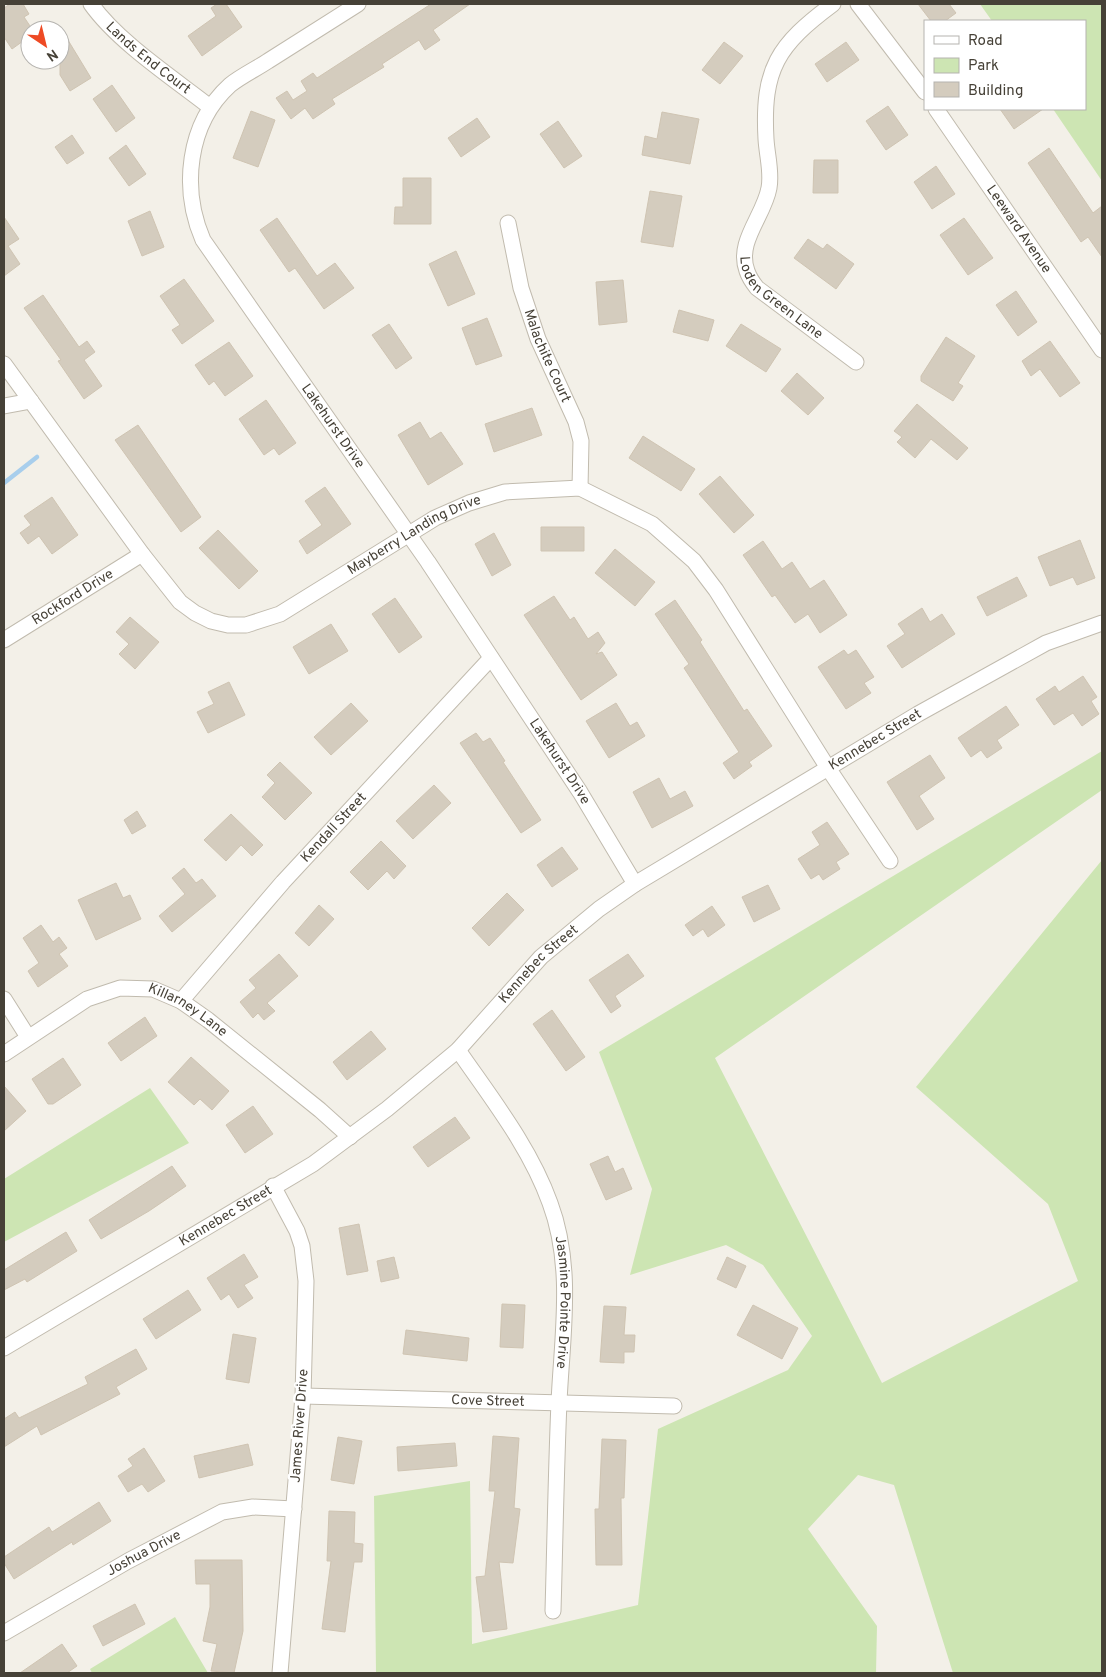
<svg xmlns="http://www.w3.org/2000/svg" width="1106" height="1677" font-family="Overpass,sans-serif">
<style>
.green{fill:#cde5b3}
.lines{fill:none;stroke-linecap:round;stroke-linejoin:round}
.stream{stroke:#a8ceec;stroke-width:4.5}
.building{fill:#d4ccbe;stroke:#cfc4b2}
.street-casing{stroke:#c1bbae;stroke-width:17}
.street{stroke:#fff;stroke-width:15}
.labels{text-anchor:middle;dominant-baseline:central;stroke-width:5;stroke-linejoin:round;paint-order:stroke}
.street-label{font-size:14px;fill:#464137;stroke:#fff}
</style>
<rect width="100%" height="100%" fill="#f3f0e8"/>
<path class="green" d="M980,4H1102V181L1053,109H1085V21H992Z
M1102,751V790L715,1058L882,1383L1078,1281L1048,1204L916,1087L1102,860V1673H953L894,1485L858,1475L808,1529L877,1626L876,1673H376L374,1496L470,1481L472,1644L638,1605L658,1429L788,1370L812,1336L763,1265L726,1245L630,1275L652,1189L599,1052Z
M150,1088L189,1143L4,1242V1179Z
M175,1617L208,1673H92L90,1669Z"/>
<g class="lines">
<path class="stream" d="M4,483L37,457"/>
</g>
<path class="building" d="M10,4H23L29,14L24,17L30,26V36L12,49L4,37V8Z
M217,4H226L242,27L202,56L188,36L216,16L211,8Z
M431,4H470L433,30L440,40L425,50L419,40L382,64L384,67L332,99L335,104L313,119L305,108L291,119L276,98L287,91L293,100L307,91L301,81L313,73L317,78Z
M918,4H949L956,13L945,21H931Z
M60,27L91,78L70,91L60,75Z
M724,42L743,56L720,84L702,70Z
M846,42L859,60L827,82L815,64Z
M112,85L135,118L116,132L93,99Z
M888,106L908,135L886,150L866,121Z
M1000,109H1043L1014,129Z
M251,111L275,120L258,167L233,158Z
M662,112L699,119L690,164L642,155L645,136L657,139Z
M477,118L490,137L461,157L448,138Z
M558,121L582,156L564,168L540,134Z
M72,135L84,153L67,164L55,147Z
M126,145L146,174L129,186L109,158Z
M1049,148L1093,213L1102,206V257L1088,237L1081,242L1028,163Z
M814,160H838V193H813Z
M936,166L955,194L932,209L914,182Z
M403,178H431V224H394L395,207H403Z
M650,191L682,196L673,247L641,242Z
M150,211L164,247L142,256L128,221Z
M4,217L19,239L8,246L20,264L4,276Z
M277,218L317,276L335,263L354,288L324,309L295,268L289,272L260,230Z
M964,218L993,258L968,275L940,235Z
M808,239L823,249L827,244L854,264L836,289L794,258Z
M456,251L475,294L448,306L429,264Z
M184,279L214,321L182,344L172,330L180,325L160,296Z
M623,280L627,322L599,325L596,282Z
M1016,291L1037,322L1018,336L996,305Z
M43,295L79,347L87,341L95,352L84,360L102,386L84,399L58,361L61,360L24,308Z
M679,310L714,320L708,341L673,332Z
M487,318L502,356L476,365L462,328Z
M389,324L412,358L396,369L372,335Z
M741,324L781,349L766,372L726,346Z
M946,337L975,356L958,383L963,386L953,401L921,381V376Z
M1050,341L1080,383L1060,397L1040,369L1031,376L1022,361Z
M229,342L253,376L225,396L214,381L209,385L195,365Z
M797,373L824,398L808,415L781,391Z
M266,400L296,443L279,455L274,448L264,455L239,419Z
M917,404L968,448L957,460L931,439L915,458L897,442L902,437L894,431Z
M532,408L542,435L494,452L485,424Z
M420,422L430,439L441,432L463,464L428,485L398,435Z
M138,425L201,517L181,532L115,440Z
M643,436L695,469L681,491L629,458Z
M720,476L754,515L734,533L699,494Z
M325,487L351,524L307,554L299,541L322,525L305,501Z
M52,497L78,535L52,554L39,536L28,544L20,533L31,525L24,516Z
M541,527H584V551H541Z
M218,530L258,571L239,589L199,548Z
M494,533L511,565L492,576L475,544Z
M1080,540L1095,578L1077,585L1073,577L1050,586L1038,557Z
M763,541L782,569L792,562L810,589L824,580L847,615L820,633L808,614L795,623L775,595L772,597L743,555Z
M615,549L655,582L635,606L595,573Z
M1017,577L1027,596L987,616L977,597Z
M554,596L570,620L574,617L588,639L598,632L605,643L596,654L602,652L617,675L581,700L524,615Z
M395,598L422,637L399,653L372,614Z
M675,600L702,640L700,642L744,711L747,709L772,746L749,762L752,766L734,779L723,763L739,752L684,668L689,664L655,614Z
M922,608L930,622L942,614L955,634L902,668L887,646L905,634L898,624Z
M130,617L159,642L135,669L119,654L129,644L116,632Z
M331,624L348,651L309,674L293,647Z
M844,650L848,655L856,650L874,677L864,683L871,693L846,709L818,667Z
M1083,676L1097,697L1091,701L1099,714L1082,726L1073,713L1054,725L1036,699L1055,686L1059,692Z
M229,682L245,715L208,733L197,712L214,704L208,692Z
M351,703L368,721L331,755L314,737Z
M616,703L630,726L637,722L645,736L609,758L586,721Z
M1006,706L1019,725L997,740L1002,748L987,758L981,750L971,757L958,738Z
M476,733L483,742L490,738L505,761L503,762L541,820L521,833L460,743Z
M930,755L945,778L919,796L934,819L917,830L887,782Z
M280,762L312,793L285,820L262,797L275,783L267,775Z
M659,778L670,799L685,791L693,806L652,828L633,792Z
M434,785L451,803L413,839L396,821Z
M137,811L146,826L132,834L124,820Z
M231,814L263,845L252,856L241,845L226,861L204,840Z
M827,822L849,854L836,862L840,869L823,880L819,874L811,879L798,859L820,845L812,832Z
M381,841L406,866L394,879L387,871L368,890L350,872Z
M562,847L578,869L552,887L537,865Z
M184,868L196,883L202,879L216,896L172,932L159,916L185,894L172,878Z
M116,883L123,898L130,895L141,919L96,940L78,900Z
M768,885L780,909L754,922L742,897Z
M507,893L524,910L489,946L472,928Z
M319,905L334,919L309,946L295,933Z
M712,906L725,925L708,937L703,929L693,936L685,925Z
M41,925L53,942L59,937L67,948L59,954L68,966L38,987L28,971L39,963L23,938Z
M279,954L298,976L267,1003L275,1011L264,1020L258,1013L253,1018L240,1002L256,988L249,980Z
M628,954L644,976L615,996L621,1006L611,1013L589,980Z
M552,1010L585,1057L566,1071L533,1024Z
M145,1017L157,1036L121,1061L108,1043Z
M371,1031L386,1049L347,1080L333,1062Z
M191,1057L229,1091L212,1110L200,1099L194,1105L168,1082Z
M63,1058L81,1085L53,1104H48L32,1079Z
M4,1086L26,1111L4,1131Z
M253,1106L273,1134L245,1153L226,1125Z
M455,1117L470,1138L428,1167L413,1147Z
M608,1156L615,1172L623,1168L632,1189L606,1200L590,1164Z
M172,1166L186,1186L149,1211L101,1239L89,1220Z
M359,1224L368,1271L347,1275L339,1228Z
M66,1232L77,1251L27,1282L25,1279L4,1290V1270Z
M244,1254L258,1277L244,1285L253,1298L238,1308L229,1294L221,1300L207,1278Z
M394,1257L399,1278L381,1282L377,1261Z
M727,1257L746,1266L736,1288L717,1279Z
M188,1290L201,1310L156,1339L143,1319Z
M502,1304L525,1305L523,1348L500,1347Z
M753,1305L798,1328L782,1359L737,1335Z
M604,1306L626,1307L624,1335H635L634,1352H624V1363L600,1362Z
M406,1330L469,1338L467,1361L403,1354Z
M233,1334L256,1338L249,1383L226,1379Z
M136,1349L147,1369L116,1387L120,1394L41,1435L37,1426L4,1447V1419L15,1412L19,1418L88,1384L85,1377Z
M493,1436L519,1438L514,1508L520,1509L513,1563L499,1562L507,1629L483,1632L476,1577L485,1576L495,1491H489Z
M338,1437L362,1441L354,1484L331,1480Z
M602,1439L626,1440L624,1498H621L622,1565H596L595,1509H599Z
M455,1443L457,1466L398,1471L397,1447Z
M248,1444L253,1465L199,1478L194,1456Z
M144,1448L165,1481L148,1492L142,1484L128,1492L118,1476L133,1466L128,1459Z
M99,1502L111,1521L73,1545L72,1542L14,1579L4,1563V1557L49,1527L52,1532Z
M329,1511L355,1512L354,1543L363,1544L362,1562H354L345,1632L322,1629L331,1561H327Z
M195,1560H242L243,1631L234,1673L211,1671L217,1644L203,1641L210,1607V1584H196Z
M135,1604L145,1624L103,1646L93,1626Z
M62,1644L77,1666L67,1673H20Z"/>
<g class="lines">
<defs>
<g id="street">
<path id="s1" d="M91,4C118,42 173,78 210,107"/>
<path id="s2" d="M358,4C328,23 298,42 268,61C256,69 241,76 230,85C187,124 181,189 203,240L428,562L580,792L635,884"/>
<path id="s3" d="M833,4C778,45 762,68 766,139C767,156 772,172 769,188C764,216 736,242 747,271C749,277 753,283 757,288L856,362"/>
<path d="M858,4L925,92"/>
<path id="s4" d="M936,109L1102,350"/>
<path id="s5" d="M508,223L521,288L538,339L576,422L581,441L580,488"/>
<path id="s6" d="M4,364L142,554L180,602L195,613L211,621L228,625H246L280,614L435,518L469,503L505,492L580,488L652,524L694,561L716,590L828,768L890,861"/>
<path d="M4,406L31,401"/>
<path id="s7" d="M4,640L142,554"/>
<path d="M4,999L28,1037"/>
<path id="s8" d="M181,1001L283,882L491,658"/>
<path id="s9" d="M458,1050C491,1098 530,1147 550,1203C574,1267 562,1336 559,1402C556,1472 555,1541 553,1611"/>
<path id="s10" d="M4,1054L87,999L120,988L153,989L181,1001L208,1020L320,1110L350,1137"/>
<path d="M273,1186L297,1231L302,1246L306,1281L303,1396L280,1673"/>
<path id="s11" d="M4,1348L313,1164L387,1109L458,1050L541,957L599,909L635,884L918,714L1046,643L1102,623"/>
<path id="s12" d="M303,1396L674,1406"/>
<path id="s13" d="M4,1633L128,1561L222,1512L253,1507L294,1509"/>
</g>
</defs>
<use href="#street" class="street-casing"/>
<use href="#street" class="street"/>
</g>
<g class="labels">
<g class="street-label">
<text stroke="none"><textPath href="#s1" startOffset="79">Lands End Court</textPath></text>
<text stroke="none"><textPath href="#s4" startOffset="146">Leeward Avenue</textPath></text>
<text stroke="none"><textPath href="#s3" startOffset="340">Loden Green Lane</textPath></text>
<text stroke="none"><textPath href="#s5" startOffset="139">Malachite Court</textPath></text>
<text stroke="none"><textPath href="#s2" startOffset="546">Lakehurst Drive</textPath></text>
<text stroke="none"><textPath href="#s6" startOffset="560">Mayberry Landing Drive</textPath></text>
<text stroke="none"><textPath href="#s7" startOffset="81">Rockford Drive</textPath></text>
<text stroke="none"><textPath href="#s11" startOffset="1068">Kennebec Street</textPath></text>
<text stroke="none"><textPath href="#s2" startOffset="951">Lakehurst Drive</textPath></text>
<text stroke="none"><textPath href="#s8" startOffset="231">Kendall Street</textPath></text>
<text stroke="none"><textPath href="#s11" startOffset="662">Kennebec Street</textPath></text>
<text stroke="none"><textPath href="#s10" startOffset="208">Killarney Lane</textPath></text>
<text stroke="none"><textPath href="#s11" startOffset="258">Kennebec Street</textPath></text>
<text stroke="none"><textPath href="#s9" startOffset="280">Jasmine Pointe Drive</textPath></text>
<text stroke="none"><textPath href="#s12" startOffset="185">Cove Street</textPath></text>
<text transform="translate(300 1426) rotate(-86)">James River Drive</text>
<text stroke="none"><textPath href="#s13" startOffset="161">Joshua Drive</textPath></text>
</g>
</g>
<rect width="1106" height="1677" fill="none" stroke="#464137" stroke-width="10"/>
<rect x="924" y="20" width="162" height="90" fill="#ffffff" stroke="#b5b3af"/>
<rect x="934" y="36" width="25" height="8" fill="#ffffff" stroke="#b5b3af"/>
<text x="968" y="45" font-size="15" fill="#464137">Road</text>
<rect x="934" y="58" width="25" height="15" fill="#cde5b3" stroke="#b5b3af"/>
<text x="968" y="70" font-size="15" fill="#464137">Park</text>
<rect x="934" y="82" width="25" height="15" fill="#d4ccbe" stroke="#b5b3af"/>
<text x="968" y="95" font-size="15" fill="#464137">Building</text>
<g transform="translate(45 45) rotate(145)"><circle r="24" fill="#ffffff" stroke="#b5b3af"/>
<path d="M0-4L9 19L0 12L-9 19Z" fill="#ee4a24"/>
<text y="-8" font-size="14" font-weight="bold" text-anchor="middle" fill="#464137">N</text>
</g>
</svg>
